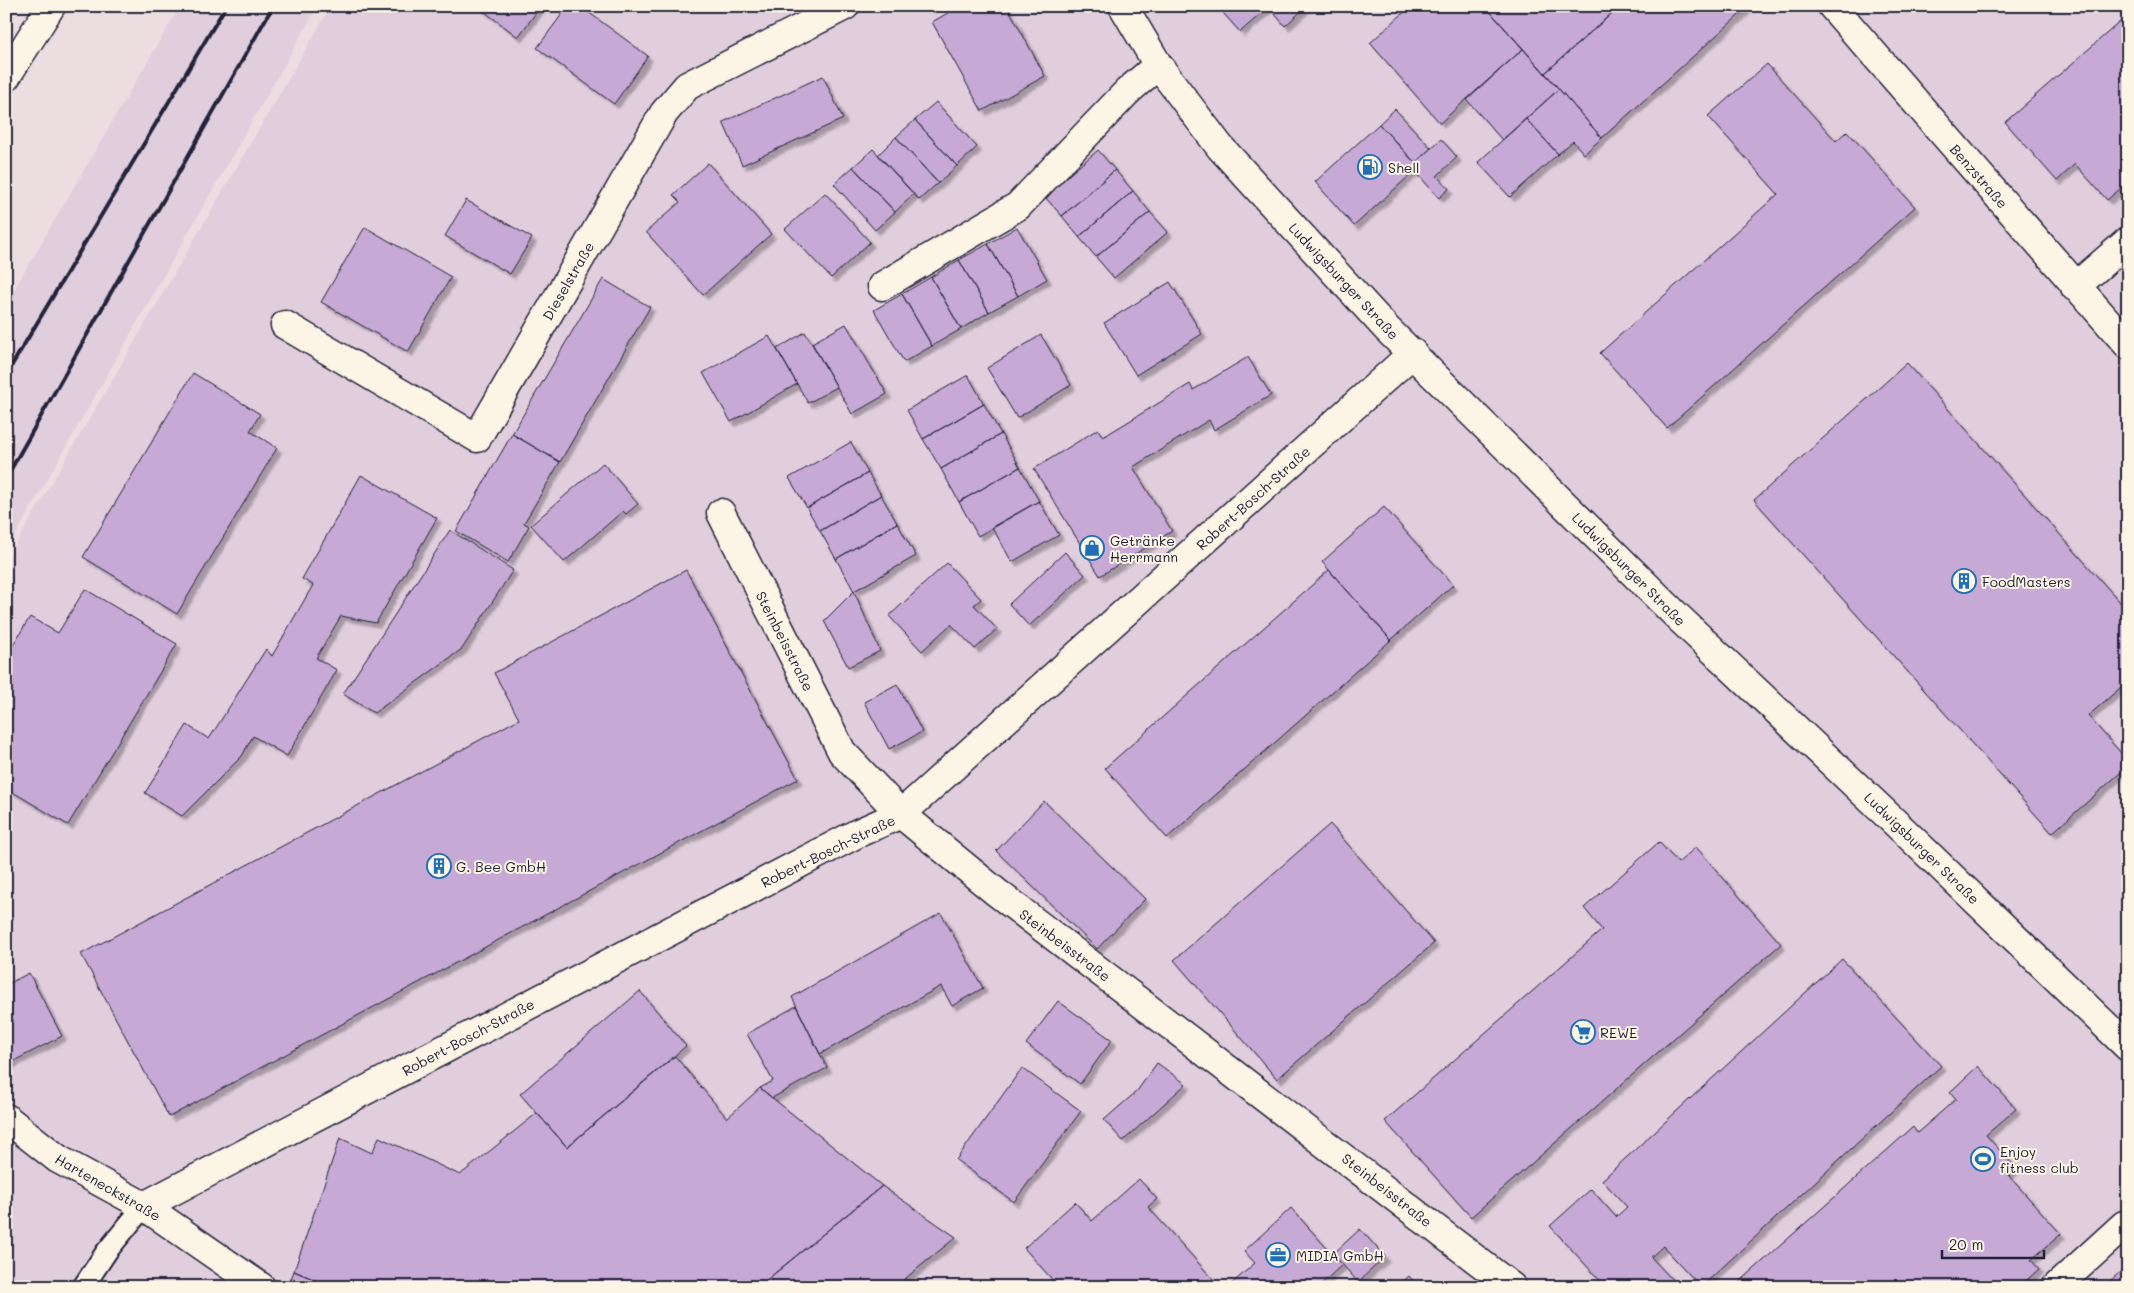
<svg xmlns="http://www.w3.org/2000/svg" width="2134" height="1293" font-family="Mali,sans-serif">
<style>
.built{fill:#e1cedd}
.building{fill:#c6a9d5;stroke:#22223b;filter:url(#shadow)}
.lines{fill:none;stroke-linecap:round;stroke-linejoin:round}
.lane-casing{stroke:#22223b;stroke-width:24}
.street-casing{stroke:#22223b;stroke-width:31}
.secondary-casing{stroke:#22223b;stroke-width:31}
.lane{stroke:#fcf5e5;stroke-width:20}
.street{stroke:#fcf5e5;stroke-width:28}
.secondary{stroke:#fcf5e5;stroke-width:28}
.rail{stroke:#22223b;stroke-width:4}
.labels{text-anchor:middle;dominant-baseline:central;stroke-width:4;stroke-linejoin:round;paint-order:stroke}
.poi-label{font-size:14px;fill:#22223b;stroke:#fcf5e5;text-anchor:start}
.street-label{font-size:14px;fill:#22223b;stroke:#fcf5e5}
</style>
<defs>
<filter id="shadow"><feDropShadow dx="4.5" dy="4.5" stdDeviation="1" flood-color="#0004"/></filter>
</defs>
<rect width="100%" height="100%" fill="#ecdee0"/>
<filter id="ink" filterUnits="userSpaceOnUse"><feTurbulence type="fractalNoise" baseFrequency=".02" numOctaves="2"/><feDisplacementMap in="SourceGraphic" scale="10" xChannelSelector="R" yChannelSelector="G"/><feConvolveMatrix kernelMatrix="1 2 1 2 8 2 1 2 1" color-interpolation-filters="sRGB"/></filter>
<g filter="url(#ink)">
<path class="built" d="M180,6H318L6,552V303Z
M331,6H2128V1287H6V561Z"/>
<path class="building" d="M477,6H541L518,37Z
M568,6H580L648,56L614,104L537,48Z
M960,6H1007L1045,76L982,111L932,22Z
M1217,6H1307L1285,26L1269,7L1240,32Z
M1411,6H1485L1523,49L1440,123L1370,43Z
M1485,6H1620L1545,73Z
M1620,6H1743L1746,9L1602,138L1545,73Z
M2122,20L2128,26V182L2107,200L2075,164L2057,181L2005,122Z
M1523,49L1559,89L1502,140L1467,100Z
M1767,64L1836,141L1847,131L1915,207L1667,428L1600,353L1778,194L1708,116Z
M823,76L843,119L742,165L723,122Z
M1559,89L1602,138L1584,154L1573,141L1558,154L1526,119Z
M936,102L977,147L957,166L915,120Z
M1395,109L1431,148L1415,163L1379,124Z
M1526,119L1558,154L1510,197L1478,162Z
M915,120L957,166L938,183L896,137Z
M1379,124L1419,167L1354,226L1315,182Z
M896,137L938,183L919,200L878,155Z
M1441,139L1457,157L1437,176L1449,189L1439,198L1415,171L1419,167L1415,163Z
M873,149L914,194L895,212L853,167Z
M1098,150L1115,170L1062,216L1044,196Z
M708,163L771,234L703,295L646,232L680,202L673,195Z
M853,167L895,212L875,230L834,184Z
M1115,170L1133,191L1079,237L1062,216Z
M1133,191L1150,212L1096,257L1079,237Z
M825,193L870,242L831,278L785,229Z
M466,200L532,238L510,274L445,236Z
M1150,212L1168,232L1114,278L1096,257Z
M365,227L451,277L408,352L321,302Z
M1017,227L1047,279L1018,296L988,244Z
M988,244L1018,296L989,312L959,260Z
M959,260L989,312L961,329L931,277Z
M931,277L961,329L932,346L902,294Z
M603,279L650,307L560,462L512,434Z
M1170,282L1202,334L1136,375L1104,323Z
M902,294L932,346L904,362L874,310Z
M846,324L887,394L852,414L812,343Z
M805,332L837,387L808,403L777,349Z
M1041,335L1071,385L1017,418L987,368Z
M769,336L797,384L731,422L703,373Z
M1248,357L1271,395L1214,430L1209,420L1133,467L1172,531L1100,576L1034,469L1098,429L1103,437L1190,384L1193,390Z
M1907,363L2128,611V681L2088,716L2128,761V766L2052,833L1754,500Z
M193,373L260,414L250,431L277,448L177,614L83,557Z
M968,375L984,404L923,439L907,410Z
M984,404L1001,434L941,469L923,439Z
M512,434L560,462L524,523L529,526L508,562L456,531Z
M1001,434L1020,467L959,502L941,469Z
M851,442L868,473L807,508L789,478Z
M603,463L638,504L626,514L623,511L564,562L531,525Z
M1020,467L1039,501L978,536L959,502Z
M868,473L881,495L820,531L807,508Z
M361,475L437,518L376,623L341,616L316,658L337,670L287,756L253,736L242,756L182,816L145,793L187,725L209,739L266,649L272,656L313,585L302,579Z
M881,495L897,523L836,559L820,531Z
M1039,501L1059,535L1012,562L992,527Z
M1384,507L1453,585L1391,640L1322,562Z
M897,523L916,556L854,591L836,559Z
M450,530L513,570L462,649L374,713L343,694Z
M1065,552L1085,575L1029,626L1009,604Z
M947,563L981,599L974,605L997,629L975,649L951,624L922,651L889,616Z
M686,570L798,779L169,1117L81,954L519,719L494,673Z
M1329,570L1391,640L1167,838L1105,768Z
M85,589L177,644L68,825L6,788V656L30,617L58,633Z
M854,591L880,651L848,667L824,621Z
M897,684L922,732L889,749L864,702Z
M1044,801L1145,899L1097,949L996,851Z
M1330,824L1434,943L1277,1079L1174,960Z
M1659,842L1678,863L1696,847L1781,944L1471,1217L1385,1121L1602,930L1584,908Z
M941,913L983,988L952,1006L941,986L820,1054L792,997Z
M1842,959L1941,1066L1701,1287L1663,1246L1651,1257L1679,1287H1606L1550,1226L1591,1189L1616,1217L1627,1207L1602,1180Z
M29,973L62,1036L8,1064L6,1060V985Z
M640,991L686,1046L567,1147L520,1094Z
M1058,1001L1112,1040L1080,1084L1026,1044Z
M796,1006L827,1068L772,1098L760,1088L773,1081L747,1034Z
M675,1056L727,1118L760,1088L882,1186L758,1287H332L294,1271L340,1138L372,1153L379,1137L460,1175L537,1113L567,1147Z
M1157,1063L1186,1084L1123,1141L1104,1120L1137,1091Z
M1978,1066L2016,1109L1986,1135L2016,1168L2008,1175L2061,1234L2031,1260L2039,1269L2019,1287H1734L1913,1127L1917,1133L1956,1099L1950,1092Z
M1022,1068L1081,1111L1014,1202L956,1160Z
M1139,1179L1157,1199L1148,1207L1220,1287H1059L1024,1248L1075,1202L1092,1221Z
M882,1186L956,1237L895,1287H758Z
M1291,1208L1342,1265L1318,1287H1228L1255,1263L1244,1251Z
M1360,1229L1385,1257L1358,1282L1333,1254Z
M2128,1265V1287H2103Z
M294,1271L332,1287H288Z
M1409,1276L1419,1287H1397Z"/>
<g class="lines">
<defs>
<path id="lane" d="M83,1287L107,1251L144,1206"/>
<path id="street" d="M1832,6L2128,345
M6,77L51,6
M882,286L1018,206L1128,91L1158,65
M2075,287L2128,241
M285,325L477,438L664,113L687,86L845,6
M721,513L842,752L901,814L996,892L1512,1287
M6,1118L58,1159L144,1206L261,1287
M144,1206L858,833L901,814L1413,353
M2056,1287L2124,1225"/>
<path id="secondary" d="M1123,6L1158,65L1220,147L1387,329L1679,618L1904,831L2128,1047"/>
</defs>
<use href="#lane" class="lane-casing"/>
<use href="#street" class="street-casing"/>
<use href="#secondary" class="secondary-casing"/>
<use href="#lane" class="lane"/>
<use href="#street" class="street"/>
<use href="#secondary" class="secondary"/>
<path class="rail" d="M6,375L226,6
M6,478L273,6"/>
</g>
</g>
<defs>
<symbol id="fuel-ring" viewBox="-11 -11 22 22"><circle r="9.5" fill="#fcf5e5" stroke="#1f6fb2" stroke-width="1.5"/><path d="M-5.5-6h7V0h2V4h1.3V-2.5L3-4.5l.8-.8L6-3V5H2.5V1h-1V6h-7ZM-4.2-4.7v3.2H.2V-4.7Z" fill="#1f6fb2"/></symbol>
<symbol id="shop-ring" viewBox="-11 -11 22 22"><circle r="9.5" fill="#fcf5e5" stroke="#1f6fb2" stroke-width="1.5"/><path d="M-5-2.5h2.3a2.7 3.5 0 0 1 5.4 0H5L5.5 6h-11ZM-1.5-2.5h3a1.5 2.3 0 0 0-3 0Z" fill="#1f6fb2"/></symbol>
<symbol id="building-ring" viewBox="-11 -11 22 22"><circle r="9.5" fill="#fcf5e5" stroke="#1f6fb2" stroke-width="1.5"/><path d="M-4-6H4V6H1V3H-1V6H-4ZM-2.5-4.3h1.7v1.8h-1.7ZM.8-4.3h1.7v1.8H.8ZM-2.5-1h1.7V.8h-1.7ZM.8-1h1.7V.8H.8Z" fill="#1f6fb2"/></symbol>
<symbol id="supermarket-ring" viewBox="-11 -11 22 22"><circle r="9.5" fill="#fcf5e5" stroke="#1f6fb2" stroke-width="1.5"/><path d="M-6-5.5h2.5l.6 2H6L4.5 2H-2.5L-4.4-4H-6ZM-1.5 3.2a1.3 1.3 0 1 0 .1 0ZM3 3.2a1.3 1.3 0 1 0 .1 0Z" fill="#1f6fb2"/></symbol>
<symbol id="stadium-ring" viewBox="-11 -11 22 22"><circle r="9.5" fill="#fcf5e5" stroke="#1f6fb2" stroke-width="1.5"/><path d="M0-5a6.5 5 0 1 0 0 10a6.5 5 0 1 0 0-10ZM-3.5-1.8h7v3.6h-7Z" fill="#1f6fb2"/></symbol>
<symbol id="office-ring" viewBox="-11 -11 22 22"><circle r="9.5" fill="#fcf5e5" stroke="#1f6fb2" stroke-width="1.5"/><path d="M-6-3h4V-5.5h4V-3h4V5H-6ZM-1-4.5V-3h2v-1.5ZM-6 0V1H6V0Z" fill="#1f6fb2"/></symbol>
</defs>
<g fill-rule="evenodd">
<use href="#fuel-ring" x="1356" y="153" width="28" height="28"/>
<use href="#shop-ring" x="1078" y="534" width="28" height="28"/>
<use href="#building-ring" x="1950" y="567" width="28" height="28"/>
<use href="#building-ring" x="425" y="852" width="28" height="28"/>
<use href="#supermarket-ring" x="1569" y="1018" width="28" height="28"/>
<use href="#stadium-ring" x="1969" y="1145" width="28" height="28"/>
<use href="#office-ring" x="1264" y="1241" width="28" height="28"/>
</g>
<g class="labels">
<g class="poi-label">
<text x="1388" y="167">Shell</text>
<text x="1110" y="540">Getränke<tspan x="1110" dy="16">Herrmann</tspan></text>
<text x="1982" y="581">FoodMasters</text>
<text x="456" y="866">G. Bee GmbH</text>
<text x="1600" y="1032">REWE</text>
<text x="2000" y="1151">Enjoy<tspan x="2000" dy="16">fitness club</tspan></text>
<text x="1296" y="1255">MIDIA GmbH</text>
</g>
<g class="street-label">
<text transform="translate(1979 176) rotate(49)">Benzstraße</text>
<text transform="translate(568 281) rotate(-60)">Dieselstraße</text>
<text transform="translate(1344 281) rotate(47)">Ludwigsburger Straße</text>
<text transform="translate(1253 498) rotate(-42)">Robert-Bosch-Straße</text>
<text transform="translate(1629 569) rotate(45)">Ludwigsburger Straße</text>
<text transform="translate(785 641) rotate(63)">Steinbeisstraße</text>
<text transform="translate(1922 848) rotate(44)">Ludwigsburger Straße</text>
<text transform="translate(828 851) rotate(-26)">Robert-Bosch-Straße</text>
<text transform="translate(1065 945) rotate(37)">Steinbeisstraße</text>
<text transform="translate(468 1037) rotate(-28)">Robert-Bosch-Straße</text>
<text transform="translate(108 1187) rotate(30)">Harteneckstraße</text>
<text transform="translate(1387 1190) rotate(38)">Steinbeisstraße</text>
</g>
</g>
<rect width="2134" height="1293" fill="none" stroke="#fcf5e5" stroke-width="25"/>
<rect x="12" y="12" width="2109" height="1268" fill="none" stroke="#22223b" stroke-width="2" filter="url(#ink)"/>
<path d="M1942 1250v8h102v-8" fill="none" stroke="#22223b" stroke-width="2.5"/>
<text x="1949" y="1250" font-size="15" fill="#22223b" stroke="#fcf5e5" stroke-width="4" paint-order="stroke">20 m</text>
</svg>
